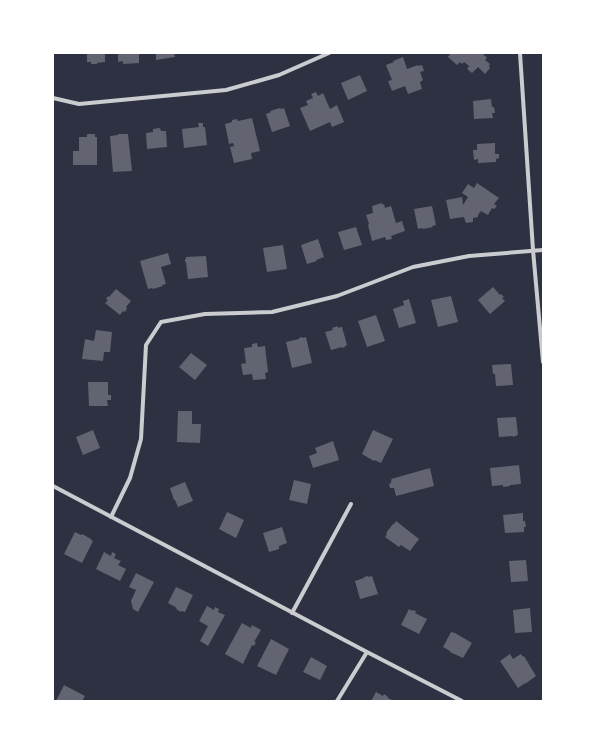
<svg xmlns="http://www.w3.org/2000/svg" width="596" height="754" font-family="Cabin,sans-serif">
<style>
.building{fill:#626471}
.lines{fill:none;stroke-linecap:round;stroke-linejoin:round}
.minor{stroke:#caccd0;stroke-width:4}
</style>
<rect width="100%" height="100%" fill="#2d3142"/>
<path class="building" d="M87,53H105V62L97,63V64H91V62H87Z
M118,53H139V63L123,64V61L118,62Z
M156,53H174L175,57L156,60Z
M451,53H482L487,58L485,60L490,64L489,66L490,68L485,74L478,67L472,73L467,69L469,66L464,62L462,64L460,62L457,65L448,57Z
M403,57L407,69L418,65V66L422,65L424,71L420,72L423,80L420,82L422,89L408,94L405,86L392,91L388,81L392,80L386,65L394,62L393,61Z
M360,75L367,91L348,100L341,83Z
M316,92L318,96L323,93L330,109L337,105L344,122L332,127L330,122L310,131L300,108L308,105L306,101L313,98L311,94Z
M491,99L492,107H494L495,113H492L493,118L474,119L473,101Z
M280,108L281,109L284,108L290,126L272,132L266,114L271,112L270,111Z
M252,118L260,151L251,153L252,159L234,163L230,147L234,146L233,143L229,144L225,124L232,122V120L237,119L238,121Z
M198,123H203V127H205L207,145L184,148L182,129L199,127Z
M160,128L161,131H166L167,147L147,149L146,133L153,132V129Z
M87,134H95V137H97V165H73V151H79V137H87Z
M118,134H128L132,171L113,172L110,136L118,135Z
M495,143V154H499V158L496,159V162L478,163V159L474,160L473,150H477V144Z
M477,183L499,198L494,204L497,206L494,209L492,208L488,215L481,211L478,215V217L473,218V222L466,223L464,217L450,219L446,200L462,197L463,205L468,197L462,193L468,184L474,188Z
M382,203V205L384,204L385,208L391,206L396,223L402,221L405,231L391,236L392,239L386,240L385,237L372,241L368,225L369,224L366,215L373,213L372,206Z
M432,206L436,225L432,226L433,227L423,229L422,228L418,229L414,209Z
M356,227L362,245L344,250L338,232Z
M318,239L324,257L316,260L317,261L307,264L301,245Z
M283,245L287,269L267,272L263,248Z
M168,253L171,264L161,267L166,284L162,285L163,286L153,289L152,288L148,289L140,261Z
M206,256L208,277L188,279L186,262H185V259H186V257Z
M493,287L500,295L501,294L504,297L502,298L505,301L490,314L478,300Z
M116,289L131,301L126,307L127,308L125,312L123,311L120,315L105,303L108,300L106,299L108,296L109,297Z
M451,296L458,322L438,327L431,300Z
M409,299L416,323L399,328L393,309L404,305L403,301Z
M376,315L385,341L367,347L358,321Z
M338,326V328L341,327H342L347,345L345,346V347L342,348V347L331,350L325,332L333,330L332,328Z
M96,330L112,332L110,352H104L103,361L82,359L85,339L94,341Z
M302,337L303,338L306,337L312,363L292,368L286,342L299,339V338Z
M257,343L258,347L265,346L268,372L265,373L266,379L253,380L252,374L243,375L241,364L246,363L244,348L252,347V344Z
M191,353L207,365L195,380L179,367Z
M511,364L513,385L496,386L495,374H493L492,365Z
M88,382H108V395H111V400H107L108,406H89Z
M178,411H192V424H201L200,443L177,442Z
M516,417L518,435L513,437V436L499,437L497,418Z
M93,430L100,448L83,455L76,437Z
M373,430L393,439L381,463L374,460V461L362,454Z
M333,441L339,460L313,468L309,456L317,453L315,448Z
M519,465L521,484L510,485V486L503,487V485L492,486L490,468Z
M430,468L434,486L396,496L394,488H390L389,484L391,483V481L392,480L391,479Z
M294,480L311,484L307,504L289,500Z
M185,482L193,501L178,507L175,500H174L170,488Z
M227,512L244,520L236,538L219,529Z
M523,513V521H525L526,527H524V532L505,533L503,515Z
M396,521L419,539L410,551L401,545L399,547L385,537L387,534L386,533L393,524H394Z
M282,527L287,543L279,546V549L269,552L263,533Z
M75,532L81,535L82,534L91,539V540L93,541L82,563L64,554Z
M104,552L111,556L112,552L116,554L114,558L121,561L118,565L126,569L120,581L96,569Z
M526,560L528,581L511,582L509,561Z
M136,573L154,582L138,612L133,609L131,601L136,590L129,587Z
M368,576V577L372,576L378,594L360,599L355,581L364,578V577Z
M176,587L193,595L185,612L182,611L181,612L176,609L177,608L168,603Z
M207,606L214,610L215,607L219,609L218,612L225,615L208,646L200,641L208,626L199,621Z
M530,608L532,632L515,633L513,610Z
M409,609L412,611V610L416,611L415,613L427,619L419,634L401,625Z
M242,623L251,628L252,625L261,630L254,642H256L254,646L252,645L243,664L225,654Z
M451,632L455,633L472,643L463,658L450,652V651L443,647Z
M271,639L289,649L276,675L257,666Z
M510,654L513,659L521,654L523,657L524,656L536,676L525,684V683L518,688L500,661Z
M311,657L327,666L320,680L303,672Z
M64,685L85,696L82,701H56Z
M376,692L383,696L384,694L388,697V698L394,701H371Z"/>
<g class="lines">
<path class="minor" d="M520,53L533,250L543,362
M53,98L79,104L226,90L279,75L329,53
M53,486L367,652L462,701
M111,517L130,478L141,439L146,345L161,322L205,314L272,312L337,296L413,267L469,256L543,250
M292,613L351,504
M337,701L367,652"/>
</g>
<rect width="596" height="754" fill="none" stroke="#ffffff" stroke-width="108"/>
</svg>
